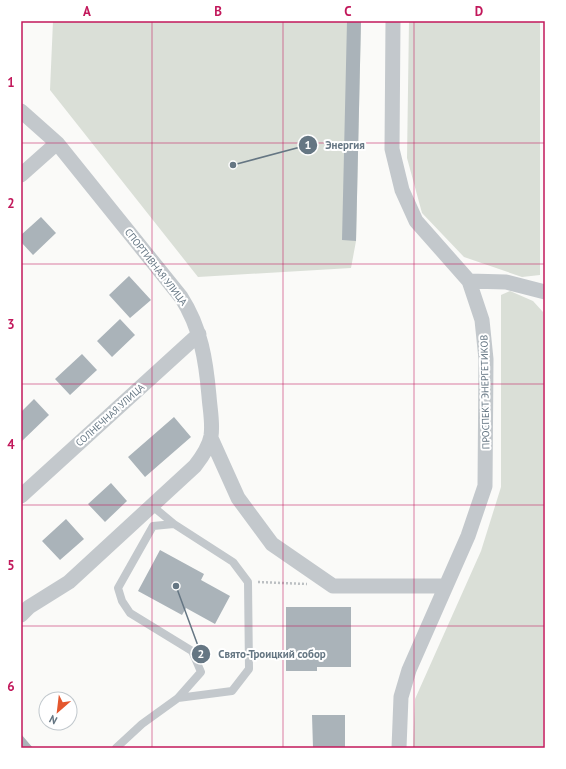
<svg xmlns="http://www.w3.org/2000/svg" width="566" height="769" font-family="'PT Sans',sans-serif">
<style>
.green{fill:#dadfd7}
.building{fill:#aab3b9}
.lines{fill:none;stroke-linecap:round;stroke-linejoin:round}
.path{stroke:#bbbfc2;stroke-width:2.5;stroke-dasharray:2 2;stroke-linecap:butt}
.service{stroke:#c3c8cc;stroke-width:8}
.minor{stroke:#c3c8cc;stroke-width:15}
.grid{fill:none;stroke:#c2185b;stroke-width:1;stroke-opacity:0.55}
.labels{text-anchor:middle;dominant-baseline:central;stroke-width:4;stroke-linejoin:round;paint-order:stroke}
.street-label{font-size:10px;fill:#657683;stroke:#fff}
.leader{fill:none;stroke:#657683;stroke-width:1.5}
.callout-dot{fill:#657683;stroke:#fff;stroke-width:1.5}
.mark-label{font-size:12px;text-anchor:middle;font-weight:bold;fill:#fff}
.callout-label{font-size:11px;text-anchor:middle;font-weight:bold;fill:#657683;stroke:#fff;stroke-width:4;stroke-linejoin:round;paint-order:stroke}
.neatline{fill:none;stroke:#c2185b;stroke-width:1.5}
.grid-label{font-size:13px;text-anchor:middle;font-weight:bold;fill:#c2185b}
</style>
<rect width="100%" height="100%" fill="#fafaf8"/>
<path class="green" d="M53,21H361L356,241L351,268L198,277L50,90Z
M409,21H540V275L522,277L464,257L422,213L407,158Z
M510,291L533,301L543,312V748H413L415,699L481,551L501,487V295Z"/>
<path class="building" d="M347,21H361L356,241L342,240Z
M41,217L56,233L33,255L21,242V235Z
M129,276L151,300L130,318L109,295Z
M120,319L135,335L112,357L97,341Z
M82,354L97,370L70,395L55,379Z
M34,399L49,415L22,441L21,412Z
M174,417L191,437L145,477L128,457Z
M111,483L127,501L105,522L88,504Z
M66,519L84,539L60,560L42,541Z
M160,550L204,574L201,580L230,596L215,624L186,608L182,615L138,591Z
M286,607H351V667H317V671H286Z
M312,715H345V748H313Z
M21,734L33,748H21Z"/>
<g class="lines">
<path class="path" d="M258,582L307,584"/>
<path class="service" d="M151,505L174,524
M174,524L233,562L248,582L249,669L232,691L178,698L201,672L192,651L130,613L122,601L118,588L153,526Z
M116,748L142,724L178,698"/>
<path class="minor" d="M393,21L392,149L402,190L416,221L469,281L482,320L486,359L485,486L468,536L409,670L401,697L399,748
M21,111L57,143L181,297C201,328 206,361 209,396C210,410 213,423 211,436C209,447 202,457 195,466L69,582L29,607L21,615
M21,175L57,143
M469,281L506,282L545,292
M211,438L238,498L272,544L333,586H445
M21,496L199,334"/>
</g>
<path class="grid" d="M152,21V748M283,21V748M414,21V748M21,143H545M21,264H545M21,384H545M21,505H545M21,626H545"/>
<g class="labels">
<g class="street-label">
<text transform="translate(156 267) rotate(52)">СПОРТИВНАЯ УЛИЦА</text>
<text transform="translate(485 392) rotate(-91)">ПРОСПЕКТ ЭНЕРГЕТИКОВ</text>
<text transform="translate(110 415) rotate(-42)">СОЛНЕЧНАЯ УЛИЦА</text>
</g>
</g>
<path class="leader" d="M233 165L308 145M176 586L201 654"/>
<g class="callout-dot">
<circle cx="233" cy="165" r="4"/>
<circle cx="176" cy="586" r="4"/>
<circle cx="308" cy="145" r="10"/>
<circle cx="201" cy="654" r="10"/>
</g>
<g class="mark-label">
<text x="308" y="149">1</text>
<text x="201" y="658">2</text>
</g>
<g class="callout-label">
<text x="345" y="149">Энергия</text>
<text x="272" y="658">Свято-Троицкий собор</text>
</g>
<rect width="566" height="769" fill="none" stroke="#ffffff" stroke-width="44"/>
<g transform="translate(58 711) rotate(208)"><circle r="19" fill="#ffffff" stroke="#c1c8cd"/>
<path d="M0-3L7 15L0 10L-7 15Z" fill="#e4572e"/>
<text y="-6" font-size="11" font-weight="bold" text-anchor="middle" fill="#657683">N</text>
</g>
<rect x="22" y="22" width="522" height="725" class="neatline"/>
<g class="grid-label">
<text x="87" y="16">A</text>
<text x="218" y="16">B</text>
<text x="348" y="16">C</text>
<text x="479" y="16">D</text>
<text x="11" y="87">1</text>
<text x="11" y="208">2</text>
<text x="11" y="329">3</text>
<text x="11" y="449">4</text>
<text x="11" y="570">5</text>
<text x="11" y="691">6</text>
</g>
</svg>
